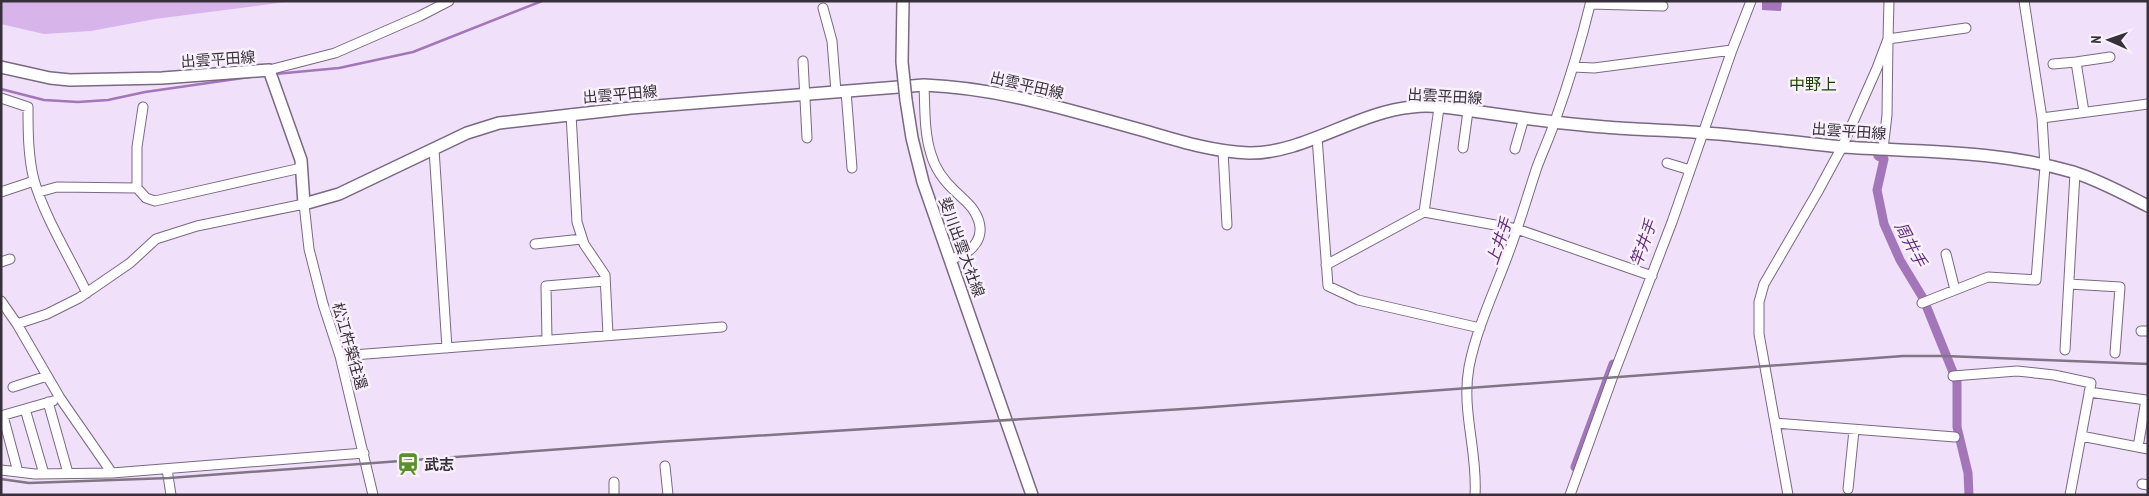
<svg xmlns="http://www.w3.org/2000/svg" width="2149" height="496" font-family="'PT Sans Narrow','Noto Sans JP',sans-serif">
<style>
.green{fill:#d7b4e9}
.water{fill:#a276b8}
.lines{fill:none;stroke-linecap:round;stroke-linejoin:round}
.stream{stroke:#a276b8;stroke-width:2.5}
.canal{stroke:#a276b8;stroke-width:9}
.minor-casing{stroke:#796981;stroke-width:11}
.major-casing{stroke:#796981;stroke-width:14}
.minor{stroke:#fff;stroke-width:9}
.major{stroke:#fff;stroke-width:11}
.rail{stroke:#807585;stroke-width:2.5}
.major-bridge-casing{stroke:#796981;stroke-width:14;stroke-linecap:butt}
.major-bridge{stroke:#fff;stroke-width:11}
.labels{text-anchor:middle;dominant-baseline:central;stroke-width:5;stroke-linejoin:round;paint-order:stroke}
.street-label{font-size:15px;fill:#37303a;stroke:#f8f1fc}
.poi-label{font-size:15px;font-weight:bold;fill:#37303a;stroke:#f8f1fc;text-anchor:start}
.neighbourhood-label{font-size:16px;fill:#1f4200;stroke:#f8f1fc}
.water-label{font-size:16px;font-style:italic;fill:#642d7d;stroke:#f8f1fc}
</style>
<rect width="100%" height="100%" fill="#f1e0fa"/>
<path class="green" d="M1,1H294L155,19L91,31L44,34L1,24Z"/>
<path class="water" d="M1762,1H1782L1781,11L1762,10Z"/>
<g class="lines">
<path class="stream" d="M275,74L339,68L413,52L542,1
M1,89L44,100L78,102L108,100L145,92L250,77"/>
<path class="canal" d="M1880,144L1878,156L1884,159L1877,190L1884,224L1900,260L1923,298L1957,382V427L1968,473L1969,495
M1575,467L1613,364"/>
<defs>
<path id="minor" d="M1590,4L1663,6
M823,8L832,41L836,92
M803,61L807,138
M2053,64L2076,62
M1573,67L1594,68L1732,50
M269,70L335,53L420,16L449,1
M924,85C925,107 924,133 931,154C935,169 945,182 956,192C962,198 970,204 974,211C989,235 974,253 951,259
M846,91L852,168
M1,98L28,107C28,131 28,156 34,180C44,216 70,258 87,293
M2084,112L2076,62L2110,57
M571,114L577,222L584,244L605,275L608,335
M2042,118L2148,104
M1317,137L1328,286L1358,300L1480,328
M1463,148L1468,111
M434,149L447,348
M1515,149L1524,118
M1883,149L1887,115L1888,39L1966,28
M1223,151L1227,225
M1667,163L1690,170
M137,188V147L143,107
M1,192L34,181
M39,192L57,187L137,188L146,198L155,201L301,168
M1424,212L1517,229L1652,276
M535,244L582,239
M1946,254L1955,290
M1,262L10,259
M1326,265L1424,212L1439,108
M2069,284L2120,287L2115,353
M1,301L17,324L60,398L112,473
M1922,303L1988,277L2036,280L2045,166L2042,118L2024,1
M17,324L47,314L79,298L130,263L156,239L197,226L304,204L309,249L323,304L340,356L373,495
M2141,331H2148
M547,340L546,286L605,281
M2065,350L2075,173
M340,356L722,327
M1953,376L2017,371L2054,375L2091,383L2070,495
M13,387L47,376
M2089,392L2146,400L2138,447
M48,402L68,473
M25,409L44,474
M1,416L53,401
M3,416L18,472
M1776,423L1955,437
M2081,436L2148,449
M665,466L668,495
M167,469L171,495
M1,470L35,474L112,473L364,453
M614,482V495
M2142,484L2148,485
M1848,489L1854,430
M1475,495C1478,452 1461,411 1469,367C1477,326 1496,288 1510,249C1520,222 1528,194 1537,167C1543,151 1550,136 1555,121C1569,82 1581,42 1591,1
M1570,495L1613,376L1672,222L1732,50L1751,1
M1788,495L1759,334V302L1764,284L1817,193L1842,147L1877,68L1888,39L1889,1"/>
<path id="major" d="M1,67L50,78L70,80L162,78L269,70L301,160L304,204L339,194L467,133L499,123L631,108L924,85C1002,88 1071,111 1145,131C1179,141 1214,152 1249,153C1303,154 1357,112 1412,107C1434,104 1458,109 1480,112C1522,118 1563,124 1605,127C1638,130 1672,130 1705,133C1751,136 1797,143 1843,147C1920,152 1998,150 2073,172C2099,180 2124,194 2148,206
M906,100L912,138L923,182L1032,495"/>
</defs>
<use href="#minor" class="minor-casing"/>
<use href="#major" class="major-casing"/>
<use href="#minor" class="minor"/>
<use href="#major" class="major"/>
<path class="rail" d="M1,479L29,483L169,478L658,442L1199,408L1903,356H1945L2148,364"/>
<defs>
<path id="major-bridge" d="M903,1L902,62L906,100"/>
</defs>
<use href="#major-bridge" class="major-bridge-casing"/>
<use href="#major-bridge" class="major-bridge"/>
</g>
<defs>
<symbol id="station-bare" viewBox="-9 -9 18 18"><path d="M-3-6H3Q5-6 5-4V2Q5 4 3 4L4.5 6H3L1.5 4h-3L-3 6H-4.5L-3 4Q-5 4-5 2V-4Q-5-6-3-6ZM-3.5-4v3h7v-3ZM-3.5 1v1.5H-2V1ZM2 1v1.5H3.5V1Z" fill="#58902b" stroke="#f8f1fc" stroke-width="2.5" paint-order="stroke"/></symbol>
</defs>
<g fill-rule="evenodd">
<use href="#station-bare" x="392" y="448" width="32" height="32"/>
</g>
<g class="labels">
<g class="street-label">
<text transform="translate(218 59) rotate(-4)">出雲平田線</text>
<text transform="translate(1027 85) rotate(13)">出雲平田線</text>
<text transform="translate(620 94) rotate(-5)">出雲平田線</text>
<text transform="translate(1445 96) rotate(3)">出雲平田線</text>
<text transform="translate(1849 131) rotate(4)">出雲平田線</text>
<text transform="translate(962 247) rotate(70)">斐川出雲大社線</text>
<text transform="translate(350 346) rotate(74)">松江杵築往還</text>
</g>
<g class="poi-label">
<text x="424" y="464">武志</text>
</g>
<g class="neighbourhood-label">
<text x="1813" y="84">中野上</text>
</g>
<g class="water-label">
<text transform="translate(1499 241) rotate(-71)">上井手</text>
<text transform="translate(1643 243) rotate(-70)">竿井手</text>
<text transform="translate(1911 244) rotate(62)">周井手</text>
</g>
</g>
<rect width="2149" height="496" fill="none" stroke="#37303a" stroke-width="5"/>
<g transform="translate(2109 40) rotate(272)" stroke="#f8f1fc" stroke-width="4" paint-order="stroke">
<path d="M0-4L9 19L0 12L-9 19Z" fill="#37303a"/>
<text y="-8" font-size="14" font-weight="bold" text-anchor="middle" fill="#37303a">N</text>
</g>
</svg>
